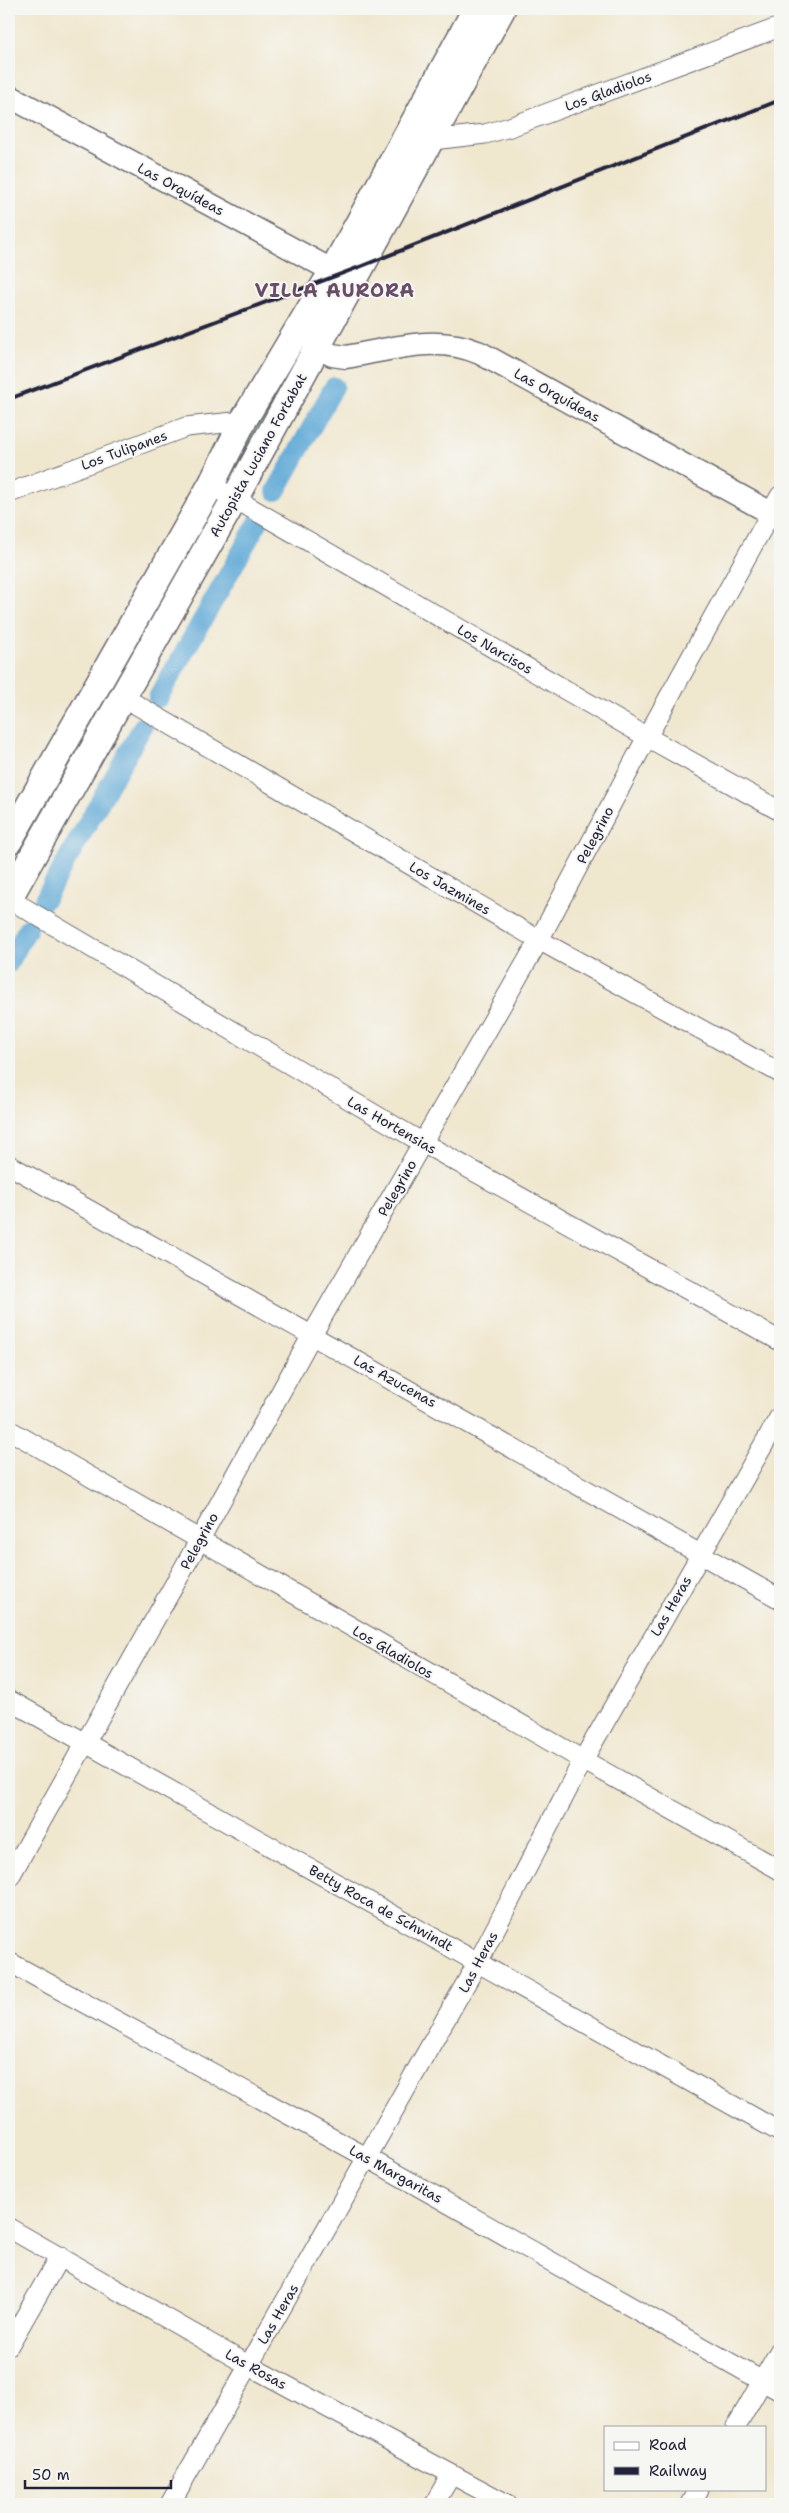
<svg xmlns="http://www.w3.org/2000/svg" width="789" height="2513" font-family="'Shantell Sans',sans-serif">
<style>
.green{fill:#8dd38d;stroke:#587a64}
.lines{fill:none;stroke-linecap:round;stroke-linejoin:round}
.canal{stroke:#5fa9d7;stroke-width:20}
.minor-casing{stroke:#6a676f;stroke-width:21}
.tertiary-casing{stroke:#6a676f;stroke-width:25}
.secondary-casing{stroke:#6a676f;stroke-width:29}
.minor{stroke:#fff;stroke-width:19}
.tertiary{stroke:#fff;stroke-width:22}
.secondary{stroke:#fff;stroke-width:26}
.rail{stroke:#22223b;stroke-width:4}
.labels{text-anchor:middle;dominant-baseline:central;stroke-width:4;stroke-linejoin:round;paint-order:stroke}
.street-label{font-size:14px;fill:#22223b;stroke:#f6f6f2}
.district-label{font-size:19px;font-weight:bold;letter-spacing:1px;fill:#694c68;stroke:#f6f6f2}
</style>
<rect width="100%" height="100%" fill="#f6f6f2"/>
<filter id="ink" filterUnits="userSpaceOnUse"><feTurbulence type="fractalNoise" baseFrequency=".02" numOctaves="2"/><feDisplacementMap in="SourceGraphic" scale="10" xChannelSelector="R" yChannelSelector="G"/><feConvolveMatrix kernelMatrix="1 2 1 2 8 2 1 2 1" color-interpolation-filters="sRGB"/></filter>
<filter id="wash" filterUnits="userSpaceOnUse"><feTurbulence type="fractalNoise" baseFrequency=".0096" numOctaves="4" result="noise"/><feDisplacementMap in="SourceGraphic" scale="20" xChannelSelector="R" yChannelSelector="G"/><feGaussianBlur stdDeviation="1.12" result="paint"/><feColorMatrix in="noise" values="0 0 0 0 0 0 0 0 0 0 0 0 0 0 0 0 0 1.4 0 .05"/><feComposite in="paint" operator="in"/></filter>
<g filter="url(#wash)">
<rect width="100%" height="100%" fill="#f0e7cf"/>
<path class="green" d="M329,294L336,298L242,465L236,461Z
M210,507L217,511L48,803L52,785Z"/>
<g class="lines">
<path class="canal" d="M276,491L334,387
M158,698L260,519
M44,900L143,726
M9,963L28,928"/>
</g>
</g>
<g filter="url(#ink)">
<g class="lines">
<defs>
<path id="minor" d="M432,140L485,134L510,127L780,27
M211,485L647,737L780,811
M9,493L186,427L243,421
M123,697L539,940L780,1073
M9,899L423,1143L780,1341
M9,1165L780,1599
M9,1430L583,1760L780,1870
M9,1700L780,2132
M9,1878L199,1541L312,1335L539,940L647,737L780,496
M9,1962L368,2158L780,2391
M9,2228L248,2365L507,2504
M9,2345L60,2256
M736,2427L780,2350
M170,2504L478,1962L583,1760L780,1416
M434,2504L451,2475
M691,2504L699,2489"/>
<path id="tertiary" d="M9,96L348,279
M318,347L332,355L346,357C393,349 435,334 480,353L780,518"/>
<path id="secondary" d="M9,841L211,485L243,421L328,279L476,9
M9,898L235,498L502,9"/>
</defs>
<use href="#minor" class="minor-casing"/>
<use href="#tertiary" class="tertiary-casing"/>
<use href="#secondary" class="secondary-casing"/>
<use href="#minor" class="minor"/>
<use href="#tertiary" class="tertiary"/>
<use href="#secondary" class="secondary"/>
<path class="rail" d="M9,399L362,266L780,100"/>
</g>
</g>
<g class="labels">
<g class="street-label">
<text transform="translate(608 91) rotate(-20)">Los Gladiolos</text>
<text transform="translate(181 189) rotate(28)">Las Orquídeas</text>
<text transform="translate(557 395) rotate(29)">Las Orquídeas</text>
<text transform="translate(124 450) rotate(-20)">Los Tulipanes</text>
<text transform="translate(258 455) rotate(-61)">Autopista Luciano Fortabat</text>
<text transform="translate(495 649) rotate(30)">Los Narcisos</text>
<text transform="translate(595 835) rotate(-62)">Pelegrino</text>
<text transform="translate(450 888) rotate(30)">Los Jazmines</text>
<text transform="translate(392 1125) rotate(30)">Las Hortensias</text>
<text transform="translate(397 1188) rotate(-60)">Pelegrino</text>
<text transform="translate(395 1381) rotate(29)">Las Azucenas</text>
<text transform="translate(199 1541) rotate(-61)">Pelegrino</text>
<text transform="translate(671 1606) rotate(-60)">Las Heras</text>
<text transform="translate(393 1652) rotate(30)">Los Gladiolos</text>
<text transform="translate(381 1908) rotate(29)">Betty Roca de Schwindt</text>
<text transform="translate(478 1962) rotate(-62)">Las Heras</text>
<text transform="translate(396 2174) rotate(29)">Las Margaritas</text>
<text transform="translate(278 2314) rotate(-60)">Las Heras</text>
<text transform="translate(256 2369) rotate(29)">Las Rosas</text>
</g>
<g class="district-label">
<text x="335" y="290">VILLA AURORA</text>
</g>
</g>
<rect width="789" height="2513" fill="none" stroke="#f6f6f2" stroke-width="30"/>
<rect x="604" y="2426" width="162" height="65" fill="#f6f6f2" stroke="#a1a1a9"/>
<rect x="614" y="2442" width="25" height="8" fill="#ffffff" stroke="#a1a1a9"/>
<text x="649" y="2450" font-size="15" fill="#22223b">Road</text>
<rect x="614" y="2467" width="25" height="8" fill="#22223b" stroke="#a1a1a9"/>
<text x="649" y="2476" font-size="15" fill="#22223b">Railway</text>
<path d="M25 2480v8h146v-8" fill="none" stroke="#22223b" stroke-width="2.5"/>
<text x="32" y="2480" font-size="15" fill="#22223b" stroke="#f6f6f2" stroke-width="4" paint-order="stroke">50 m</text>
</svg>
